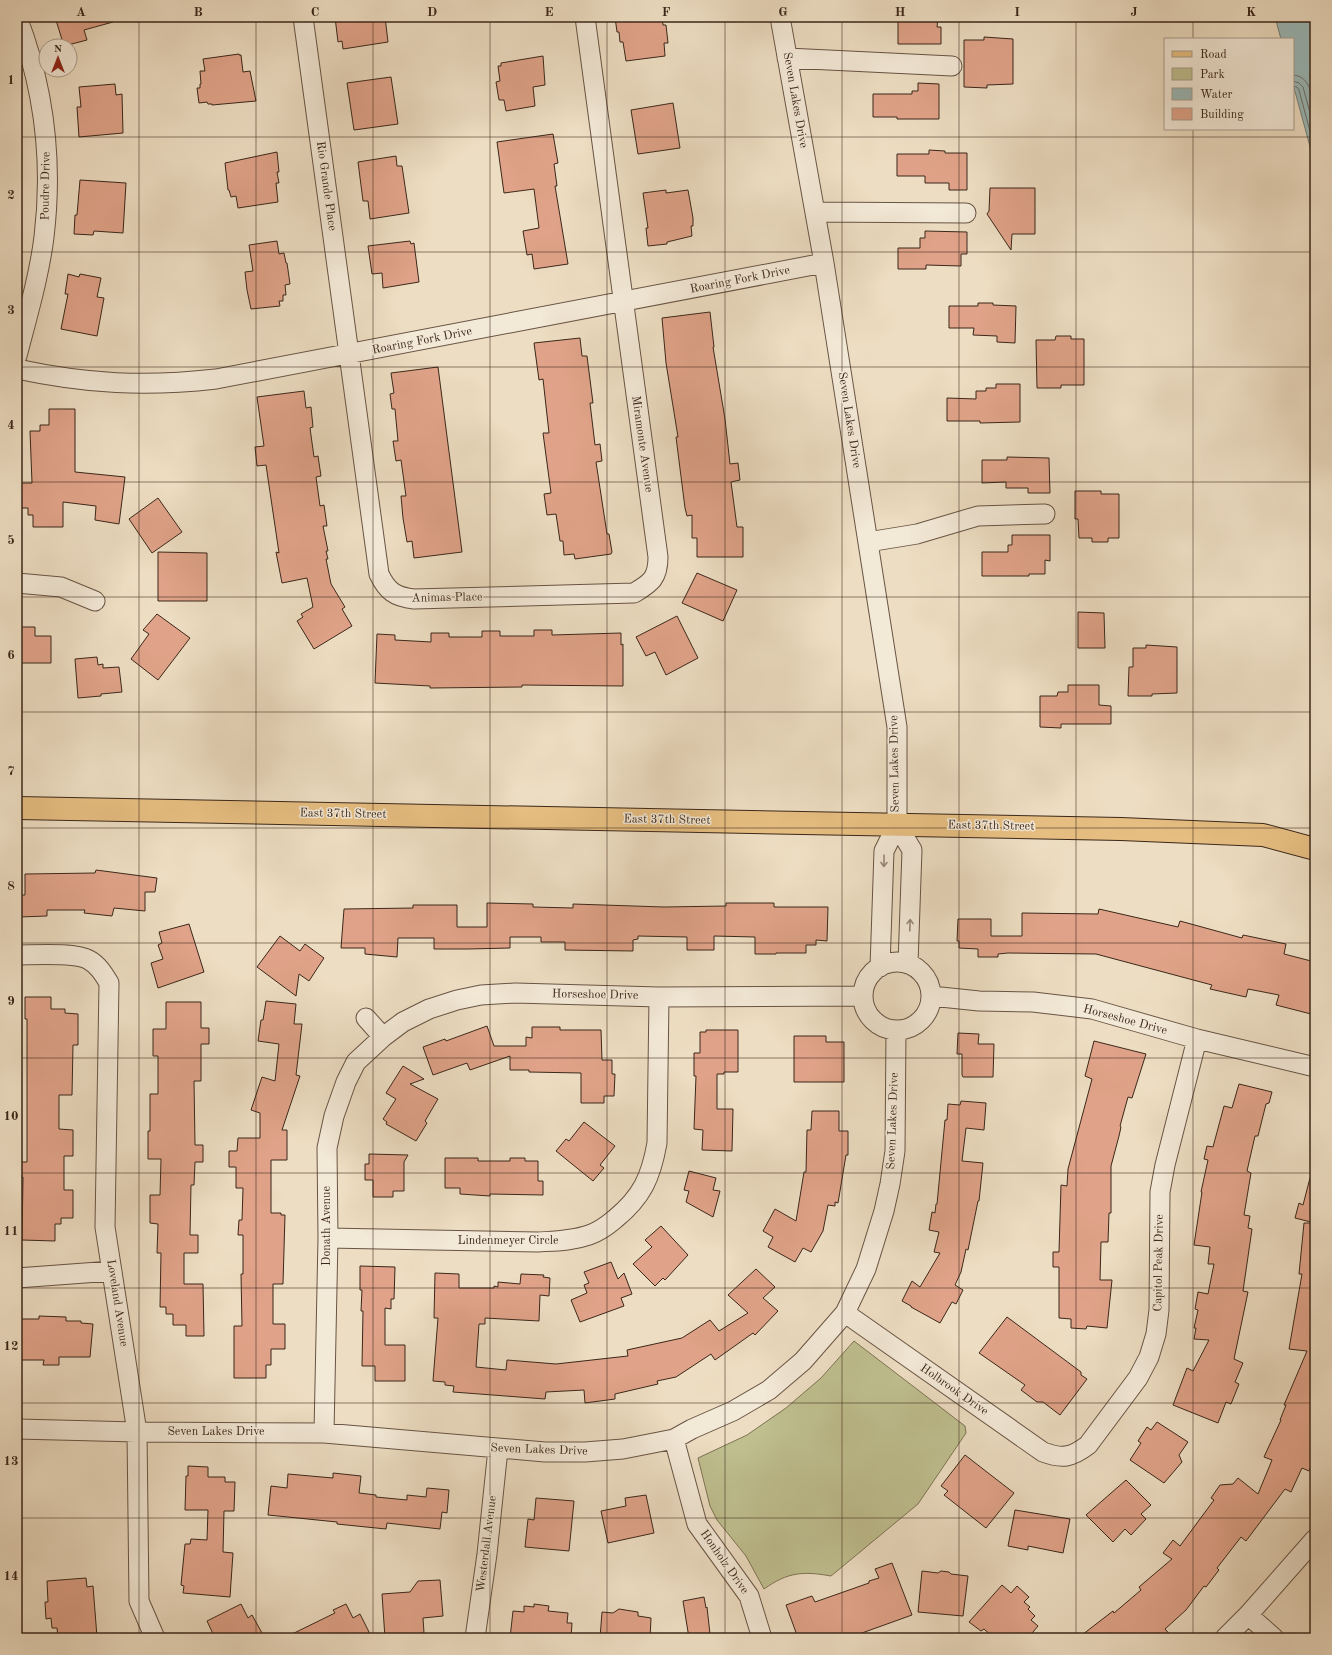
<svg xmlns="http://www.w3.org/2000/svg" width="1332" height="1655" font-family="'Old Standard TT',serif">
<style>
.green{fill:#bfbf8f;stroke:#7d7354}
.water{fill:#9bbaba;stroke:#757f7a}
.lines{fill:none;stroke-linecap:round;stroke-linejoin:round}
.shore{stroke:#6b706a;stroke-width:1}
.building{fill:#e0a389;stroke:#3b271a}
.minor-casing{stroke:#685444;stroke-width:21}
.major-casing{stroke:#3b271a;stroke-width:24}
.minor{stroke:#f3e9d7;stroke-width:19}
.major{stroke:#e6be81;stroke-width:22}
.oneway{stroke:#978878}
.grid{fill:none;stroke:#3b271a;stroke-width:1;stroke-opacity:0.55}
.labels{text-anchor:middle;dominant-baseline:central;stroke-width:3;stroke-linejoin:round;paint-order:stroke}
.street-label{font-size:12px;fill:#3b271a;stroke:#f3e9d7}
.neatline{fill:none;stroke:#3b271a;stroke-width:1.5}
.grid-label{font-size:13px;text-anchor:middle;font-weight:bold;fill:#3b271a}
</style>
<rect width="100%" height="100%" fill="#edddc2"/>
<filter id="stains"><feTurbulence type="fractalNoise" baseFrequency=".005" numOctaves="4"/><feColorMatrix values="0 0 0 0 .2 0 0 0 0 .09 0 0 0 0 .02 0 0 0 .5 -.17"/></filter>
<radialGradient id="worn" r=".72"><stop offset=".6" stop-color="#630" stop-opacity="0"/><stop offset="1" stop-color="#630" stop-opacity=".3"/></radialGradient>
<path class="green" d="M854,1341L965,1426L966,1433L918,1504L831,1576C803,1571 788,1572 764,1589L746,1556L717,1520L710,1506L698,1458L747,1435L786,1408L821,1378Z"/>
<path class="water" d="M1275,17H1315V165L1293,84V39H1281Z"/>
<g class="lines">
<path class="shore" d="M1293,75C1310,76 1311,94 1315,108
M1293,81L1299,83L1303,87L1315,131
M1293,86L1297,87L1299,90L1315,150"/>
</g>
<path class="building" d="M55,17H113V22L84,30L87,40L64,46Z
M335,17H385L388,42L343,49L342,41L338,42Z
M615,17H662L663,25H666L668,43H664L665,56L626,61L623,42H620L619,32H617Z
M898,17H938L937,27H941V44H898Z
M984,37L1013,39V84L987,85V88L964,87V40H984Z
M239,54V55H241L243,72L250,71L256,101L212,105V104H208L207,102L199,103L197,88H200V84H201L200,71H205L203,59Z
M543,56L545,85L533,87L535,106L506,111L504,100H499L496,82L500,81L498,66H501V63Z
M391,77L398,124L354,130L347,83Z
M918,83L939,84V119H897V117H873V94H912V91H918Z
M115,84L116,95L122,94L123,133L79,137L77,107H81L79,87Z
M673,103L680,148L638,154L631,110Z
M553,134L558,163L554,164L557,186H555L568,264L534,269L532,254L527,255L523,231L539,228L534,189L504,193L497,142Z
M929,150L945,151V153H967V190H949V183H925V176H897V154H929Z
M277,152L279,172H277L279,183H276L278,202L238,208L236,196L231,197L229,190H228L225,163Z
M396,156L397,166H402L409,213L370,219L368,201H363L358,162Z
M80,180L126,183L123,233L94,231L93,235L74,234L75,215H77Z
M990,188H1035V234H1012L1011,250L987,214L989,211Z
M666,190V193L688,190L693,218V226H691L692,236L667,242V244L648,246L646,228H648L643,193Z
M925,231L967,232V254H961V266L926,265V269H898V248H920V238H925Z
M277,241L279,254L284,253L286,263H287L290,284L285,285L286,295H283V301H279L280,306L251,309L247,290L245,272L253,271L249,245Z
M410,241L411,244L414,243L419,282L383,288L382,273L372,274L368,246Z
M68,274L79,277L80,274L101,278L97,297L104,298L97,336L61,329L68,294H65Z
M978,303H993V305L1016,306L1015,343L997,342V336L973,335L974,328H949V306H978Z
M710,312L714,347H713L725,419L730,464L738,463L740,480L731,482L737,527H743V557H697V538H692V515L687,516L685,508L676,437H678L666,363L662,318Z
M1056,336H1071V339H1084V385H1061V388H1037L1036,340H1055Z
M580,338L582,356H587L593,403H590L595,445L600,444L602,461L596,462L607,534H609L612,552L611,554L575,559L574,554L564,555L563,541H560L556,514L547,515L544,494L551,493L543,433H549L543,379L539,380L534,343Z
M438,367L462,552L414,558L412,541L407,542L403,518L401,496H406L401,460L396,461L393,441H398L395,409H392L390,394L394,393L391,373Z
M996,384H1020V422L980,423V421H947V398L976,399V391H986V388H996Z
M304,391L306,408L311,407L313,427L310,428L314,457L318,456L321,476L316,477L320,506L324,505L327,526H323L328,551H326L328,559H326L331,584L345,607L342,609L352,626L314,649L297,621L303,617L301,614L313,607L307,578L282,583L276,552L279,553L266,465L257,466L255,447L264,446L257,397Z
M49,409H75V472L125,477L119,524L95,520L96,506L63,502V527H33V515H28V508H17V483H32L30,431H40V425H49Z
M1007,457L1049,458L1050,493H1028V488H1006V482L982,483V460H1007Z
M1075,491H1101V494H1119V538H1108V542H1092V538H1079L1078,519H1075Z
M158,498L182,532L152,553L129,519Z
M1012,535H1050V561L1045,560V574H1029V576H982V552H1008V545H1012Z
M158,552L207,553V601H158Z
M697,573L737,590L723,621L682,603Z
M1078,612L1104,613L1105,648H1078Z
M157,614L190,638L158,680L131,659L149,634L143,630Z
M677,616L698,658L666,675L655,652L646,656L636,637Z
M17,627H35V636H51V663H17Z
M534,630H552V635L621,633V645L623,644V686L522,685V687L430,688V686L375,683L377,634L395,635V640L431,642V633H449V637H482V631H500V636H534Z
M1146,645L1177,647V693L1152,694V696H1128L1129,667H1133V648H1146Z
M97,657L98,665L103,664V668L119,667L122,692L101,694V696L78,698L75,659Z
M1068,685H1099V705L1111,706V724H1061V728L1040,727V696H1057L1058,692H1068Z
M96,870L157,878L155,892H145V911L114,908L112,916L84,913L85,910H47V916L19,917V895H25V874L95,873Z
M487,903L533,904V907L573,908V904L664,907L726,906V903H774V907H828L827,941L816,940V945H806V953H776V954H755V937L714,936V950H687V937L638,936V939L633,940V951L565,950V942H541V937H510V948L468,949H434V938H398L397,957L365,954V948H341L344,909L413,908V905H457V927H487Z
M1099,909L1178,927L1180,921L1242,938L1243,935L1286,944L1284,954L1315,962V1015L1276,1005L1279,995L1248,989L1246,997L1210,989L1212,985L1096,954L1008,953L998,954V957H978V949L959,948V941H957L958,919H991V936H1022V913L1098,914Z
M189,924L204,972L158,988L151,963L163,959L158,945L162,943L159,932Z
M280,936L300,951L305,944L324,958L309,981L299,974L296,996L257,967Z
M25,997H51V1009H65V1013L78,1014V1045H73L72,1095H59V1129L73,1130V1156H64V1190H73V1218H61V1224H55V1241L22,1240L23,1177H17V1162H27V1019H25Z
M266,1001L296,1004L294,1024H302L296,1075L300,1076L282,1130H287V1160H271V1213H281V1215H285L283,1284H273V1324H285V1349H271V1365H266V1378H234V1326H242L241,1274H243V1235H238L239,1220H242L243,1188H236V1167H229V1151H237L238,1138H260V1113L251,1110L262,1077L275,1081L279,1044L258,1041L261,1020H263Z
M166,1002H201V1028H209V1044H201V1081H194L195,1145H203V1162H195L194,1185H191L190,1235H198V1253H184V1284H203L204,1336H186V1325H173V1314H166V1307H160L161,1253H157L158,1224L150,1223V1195H160L161,1159H148V1131H150V1094H158V1056H153V1029H166Z
M487,1026L494,1046H526V1037L532,1038V1027H560V1030H601L602,1060H612V1074H615L614,1096H604V1103H581V1073L529,1072V1070H510V1056L470,1070L467,1063L433,1075L423,1047L445,1039L446,1041Z
M706,1030H738V1072H724V1074H717V1109H733L732,1151L702,1150L703,1130L694,1129L696,1076H694V1053H700V1032H706Z
M958,1033L979,1034L978,1044H994L993,1077H963L962,1075V1054H957Z
M794,1036H826V1042H844V1082H794Z
M1094,1041L1146,1054L1132,1098L1128,1097L1120,1126L1121,1127L1119,1136L1111,1166V1213H1109L1108,1242H1101L1100,1280H1112L1107,1328L1087,1326L1086,1329L1071,1328V1319L1059,1318V1267H1053V1252H1059L1061,1185L1067,1186L1068,1169L1092,1079L1085,1076Z
M403,1066L424,1079L410,1084L438,1099L425,1121L427,1123L416,1141L386,1124L387,1122L383,1119L396,1099L386,1093Z
M1239,1084L1272,1092L1269,1103L1266,1104L1258,1136H1255L1247,1171L1251,1173L1244,1215L1250,1216L1248,1228L1252,1229L1243,1291L1248,1292L1234,1359L1243,1363L1235,1382L1239,1384L1231,1404L1226,1402L1218,1423L1173,1405L1187,1368L1193,1371L1209,1340L1194,1339L1196,1328H1194L1198,1310L1195,1309L1198,1292L1208,1294L1214,1264H1208L1210,1247L1194,1245L1202,1192H1201L1208,1160L1204,1159L1207,1146L1213,1147L1224,1106L1232,1108Z
M961,1101L986,1103L984,1130L966,1128L962,1161L983,1163L979,1201H978L968,1250L966,1249L961,1272L955,1285L963,1290L956,1304L952,1302L940,1323L911,1307V1306L902,1301L912,1281L920,1287L940,1253L934,1252L939,1232L929,1230L932,1212L935,1213L936,1204H937L945,1120H947L948,1104L960,1105Z
M812,1111H839V1131H848V1155H846L838,1203L835,1202V1206L828,1205L823,1231L811,1252L803,1248L795,1262L768,1247L773,1237L763,1231L775,1209L796,1221L804,1172H806L807,1130H811Z
M584,1122L615,1146L600,1165L604,1168L593,1181L556,1151L566,1139L569,1141Z
M369,1154L408,1155L404,1162V1191H393V1197H373V1180H365V1164H369Z
M445,1158H478V1161H510V1158H525V1161H538V1181H543V1195L490,1194V1196L460,1194V1188H445Z
M689,1171L716,1178L713,1190L720,1191L713,1217L686,1202L689,1191L684,1190Z
M1310,1178H1315V1223L1295,1218L1299,1203L1303,1205Z
M1304,1223H1315V1457L1309,1471L1302,1468L1291,1492L1285,1489L1246,1541L1241,1537L1217,1568L1219,1570L1206,1587L1204,1586L1186,1610L1165,1629L1173,1638H1078L1113,1611L1114,1613L1141,1590L1139,1587L1172,1559L1163,1553L1173,1540L1180,1546L1214,1500L1211,1498L1220,1485L1233,1484L1238,1478L1258,1494L1272,1460L1264,1457L1281,1420H1280L1286,1405H1284L1307,1351L1289,1349L1302,1274H1299Z
M661,1226L688,1255L665,1280L663,1278L655,1286L633,1264L652,1247L645,1240Z
M611,1262L618,1279L624,1273L632,1294L621,1298L624,1306L580,1322L571,1300L587,1293L584,1285L589,1283L584,1272Z
M360,1266L395,1267L394,1299H391V1309L385,1308V1345H405V1381H375V1366H362L363,1311H361L362,1290H360Z
M756,1269L775,1287L763,1298L778,1311L755,1335L753,1333L715,1360L711,1354L676,1377L657,1381L658,1384L615,1394V1399L585,1403L584,1390L546,1392L545,1399L453,1392L454,1386L445,1385V1382L433,1381L438,1318H434L435,1273L459,1274V1288H494V1286L498,1287V1282L520,1284L521,1274L544,1275L543,1277L550,1278L549,1296L540,1295L539,1321L485,1318V1324H479L476,1367L506,1370L507,1360L556,1364L628,1356L627,1350L682,1338L710,1320L719,1331L748,1313L728,1295Z
M39,1316L66,1317V1321H81V1323L93,1324L90,1357H59V1365H43L44,1360H17V1319H39Z
M1007,1317L1081,1372V1375L1087,1379L1060,1415L1043,1402H1037L1021,1390L1025,1385L979,1353Z
M1157,1422L1188,1442L1179,1455L1182,1462L1164,1483L1130,1460L1141,1443L1138,1441L1147,1427L1151,1430Z
M965,1455L1014,1493L986,1528L944,1495L948,1491L941,1486Z
M188,1466L208,1467V1477H225V1482H235L234,1511H224L223,1552L233,1553L230,1597L183,1593L184,1586L181,1585L185,1544H190L191,1539L207,1540L208,1510H185L186,1476H188Z
M333,1473L361,1476L359,1493L376,1495V1497L407,1500V1495L426,1497L427,1488L449,1490L447,1513L442,1512L440,1529L387,1523L386,1529L337,1524V1522L268,1515L271,1486L287,1488L288,1474L333,1478Z
M1126,1480L1151,1505L1141,1514L1146,1519L1131,1535L1125,1529L1113,1542L1086,1515Z
M646,1495L654,1533L608,1543L601,1511L626,1506L625,1498Z
M536,1498L574,1501L569,1551L525,1547L528,1519L534,1520Z
M1015,1510L1070,1519L1063,1553L1028,1546V1550L1008,1546Z
M892,1563L912,1615L848,1638H798L786,1605L812,1596L815,1602L869,1583V1581L879,1578L875,1569Z
M922,1571L938,1573L941,1571L949,1572L951,1574L968,1576L963,1616L918,1612Z
M86,1578L87,1587L93,1586L97,1637L58,1638L57,1628H52L51,1618L46,1619L45,1602H48L47,1581Z
M440,1580L443,1616L423,1618L424,1633L400,1635L401,1638H385L382,1594L410,1592L418,1581Z
M1002,1585L1011,1593L1017,1586L1029,1597L1024,1602L1030,1607L1028,1609L1035,1616L1031,1620L1038,1626L1028,1638H994L984,1629L981,1631L969,1622Z
M704,1597L706,1608L707,1607L710,1634H708L709,1638H689L683,1601Z
M241,1604L248,1618L252,1615L262,1633L251,1638H215L207,1621Z
M346,1604L353,1618L360,1614L370,1634L360,1638H284L335,1613L333,1610Z
M534,1604L549,1606L548,1611L568,1613L567,1623H572L571,1638H510L513,1611L524,1612V1606L534,1607Z
M619,1609L638,1612V1616L651,1618L650,1638H600L602,1612L613,1613Z"/>
<g class="lines">
<defs>
<path id="minor" d="M303,17L379,574C387,591 395,597 414,599L634,593C651,583 658,578 658,557L585,17
M780,17L824,263L897,727V825L884,851L880,967
M787,58L952,66
M815,212L966,213
M17,356C27,317 39,277 44,237C53,162 44,87 17,17
M17,369C87,384 145,387 216,379L824,263
M868,542L917,534L978,516L1045,514
M17,583L61,587L95,601
M897,825L912,850L908,964
M17,955C33,955 76,952 89,960C98,965 103,973 109,983L105,1227L137,1432L139,1601L155,1638
M863 996a34 34 0 1 1 68 0a34 34 0 1 1-68 0Z
M931,996L979,1001L1033,1002L1092,1009L1197,1039L1315,1067
M366,1018L383,1037
M328,1238L538,1242C555,1241 572,1241 589,1235C598,1232 608,1225 615,1219C642,1197 651,1177 657,1143L659,997
M17,1278L112,1271
M845,1313L1043,1452C1062,1459 1071,1458 1088,1445L1138,1378L1149,1357L1156,1334L1159,1310L1160,1192L1165,1165L1197,1039
M17,1429L137,1432L324,1433L545,1452H585L623,1449L674,1439L692,1429L733,1411L769,1390L803,1361L845,1313L866,1269L884,1211L890,1184L895,1151L896,1030
M324,1433L328,1238L327,1148L334,1116L346,1082L356,1062L383,1037L403,1022L429,1009L457,1000L481,995L515,993L659,997L863,996
M674,1439L697,1524L749,1596L762,1638
M1248,1615L1274,1638
M475,1638L487,1554L498,1449
M1225,1638L1248,1615L1315,1539"/>
<path id="major" d="M17,808L1121,829L1263,835L1315,849"/>
</defs>
<use href="#minor" class="minor-casing"/>
<use href="#major" class="major-casing"/>
<use href="#minor" class="minor"/>
<use href="#major" class="major"/>
</g>
<defs><path id="oneway-shaft" d="M-6 0H5M1.5-3L5.5 0L1.5 3" fill="none" stroke-width="1.6" stroke-linecap="round" stroke-linejoin="round"/></defs>
<g class="oneway">
<use href="#oneway-shaft" transform="translate(884 861) rotate(91)"/>
<use href="#oneway-shaft" transform="translate(910 925) rotate(-88)"/>
</g>
<path class="grid" d="M139,17V1638M256,17V1638M373,17V1638M490,17V1638M607,17V1638M725,17V1638M842,17V1638M959,17V1638M1076,17V1638M1193,17V39M1193,129V1638M17,137H1315M17,252H1315M17,367H1315M17,482H1315M17,597H1315M17,712H1315M17,828H1315M17,943H1315M17,1058H1315M17,1173H1315M17,1288H1315M17,1403H1315M17,1518H1315"/>
<g class="labels">
<g class="street-label">
<text transform="translate(795 100) rotate(80)">Seven Lakes Drive</text>
<text transform="translate(46 186) rotate(-89)">Poudre Drive</text>
<text transform="translate(326 186) rotate(82)">Rio Grande Place</text>
<text transform="translate(740 280) rotate(-11)">Roaring Fork Drive</text>
<text transform="translate(422 341) rotate(-11)">Roaring Fork Drive</text>
<text transform="translate(849 420) rotate(81)">Seven Lakes Drive</text>
<text transform="translate(642 444) rotate(82)">Miramonte Avenue</text>
<text transform="translate(447 598) rotate(-1)">Animas Place</text>
<text transform="translate(895 764) rotate(-91)">Seven Lakes Drive</text>
<text transform="translate(343 814) rotate(1)">East 37th Street</text>
<text transform="translate(667 820) rotate(1)">East 37th Street</text>
<text transform="translate(991 826) rotate(1)">East 37th Street</text>
<text transform="translate(595 995) rotate(1)">Horseshoe Drive</text>
<text transform="translate(1125 1020) rotate(15)">Horseshoe Drive</text>
<text transform="translate(893 1121) rotate(-88)">Seven Lakes Drive</text>
<text transform="translate(327 1226) rotate(-90)">Donath Avenue</text>
<text x="508" y="1241">Lindenmeyer Circle</text>
<text transform="translate(1159 1263) rotate(-89)">Capitol Peak Drive</text>
<text transform="translate(117 1303) rotate(81)">Loveland Avenue</text>
<text transform="translate(954 1390) rotate(35)">Holbrook Drive</text>
<text x="216" y="1432">Seven Lakes Drive</text>
<text transform="translate(539 1450) rotate(2)">Seven Lakes Drive</text>
<text transform="translate(487 1544) rotate(-83)">Westerdall Avenue</text>
<text transform="translate(724 1562) rotate(55)">Honholz Drive</text>
</g>
</g>
<rect width="1332" height="1655" fill="none" stroke="#edddc2" stroke-width="44"/>
<rect x="1164" y="38" width="130" height="92" fill="#f3e9d7" stroke="#a99b8b"/>
<rect x="1172" y="51" width="20" height="6" fill="#e6be81" stroke="#a99b8b"/>
<text x="1200" y="58" font-size="12" fill="#3b271a">Road</text>
<rect x="1172" y="68" width="20" height="12" fill="#bfbf8f" stroke="#a99b8b"/>
<text x="1200" y="78" font-size="12" fill="#3b271a">Park</text>
<rect x="1172" y="88" width="20" height="12" fill="#9bbaba" stroke="#a99b8b"/>
<text x="1200" y="98" font-size="12" fill="#3b271a">Water</text>
<rect x="1172" y="108" width="20" height="12" fill="#e0a389" stroke="#a99b8b"/>
<text x="1200" y="118" font-size="12" fill="#3b271a">Building</text>
<g transform="translate(58 58)"><circle r="19" fill="#f3e9d7" stroke="#a99b8b"/>
<path d="M0-3L7 15L0 10L-7 15Z" fill="#8f2418"/>
<text y="-6" font-size="11" font-weight="bold" text-anchor="middle" fill="#3b271a">N</text>
</g>
<rect x="22" y="22" width="1288" height="1611" class="neatline"/>
<g class="grid-label">
<text x="81" y="16">A</text>
<text x="198" y="16">B</text>
<text x="315" y="16">C</text>
<text x="432" y="16">D</text>
<text x="549" y="16">E</text>
<text x="666" y="16">F</text>
<text x="783" y="16">G</text>
<text x="900" y="16">H</text>
<text x="1017" y="16">I</text>
<text x="1134" y="16">J</text>
<text x="1251" y="16">K</text>
<text x="11" y="84">1</text>
<text x="11" y="199">2</text>
<text x="11" y="314">3</text>
<text x="11" y="429">4</text>
<text x="11" y="544">5</text>
<text x="11" y="659">6</text>
<text x="11" y="775">7</text>
<text x="11" y="890">8</text>
<text x="11" y="1005">9</text>
<text x="11" y="1120">10</text>
<text x="11" y="1235">11</text>
<text x="11" y="1350">12</text>
<text x="11" y="1465">13</text>
<text x="11" y="1580">14</text>
</g>
<rect width="100%" height="100%" filter="url(#stains)"/>
<rect width="100%" height="100%" fill="url(#worn)"/>
</svg>
